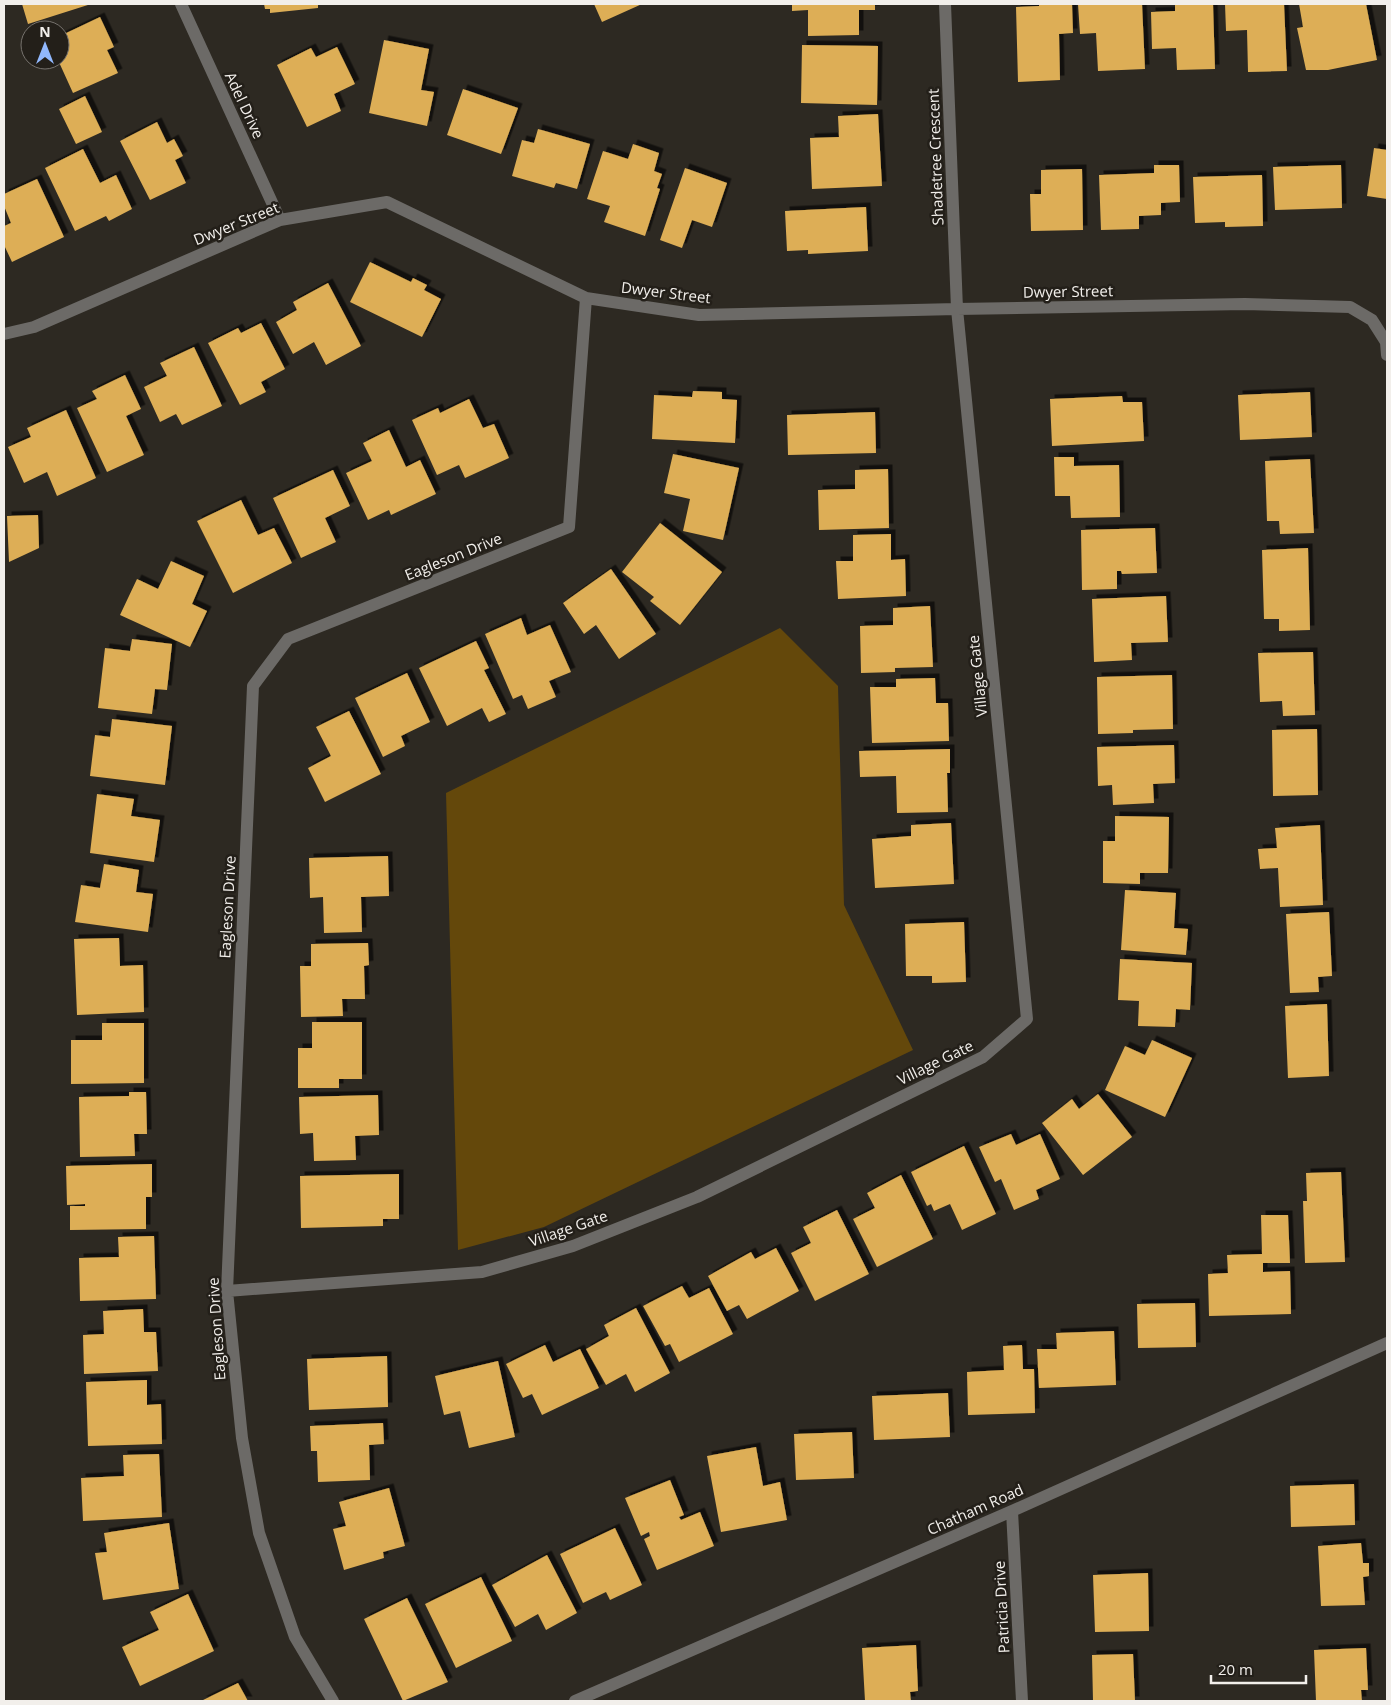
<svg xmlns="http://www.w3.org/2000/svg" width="1391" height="1705" font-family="'Open Sans',sans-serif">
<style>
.green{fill:#64480b}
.building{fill:#ddae56;filter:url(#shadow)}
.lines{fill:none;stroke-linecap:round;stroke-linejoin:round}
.minor{stroke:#6c6a67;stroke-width:12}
.labels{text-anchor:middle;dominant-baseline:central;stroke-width:5;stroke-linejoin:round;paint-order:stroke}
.street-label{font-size:15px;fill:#f2efeb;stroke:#231f19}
</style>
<defs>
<filter id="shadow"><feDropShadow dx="4.5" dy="-4.5" stdDeviation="0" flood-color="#0009"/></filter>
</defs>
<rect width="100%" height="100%" fill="#2d2922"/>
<path class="green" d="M780,628L838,686L844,905L913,1050L544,1227L458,1250L446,793Z"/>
<path class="building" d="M22,4H91L28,24Z
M264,4H318V8L270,13V9H265Z
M594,4H642L602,22Z
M792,4H875V10H859V35L808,36V10L792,11Z
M1039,4H1072L1073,33L1059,34L1060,80L1018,82L1016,7L1039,6Z
M1078,4H1142L1145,69L1098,71L1096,33L1080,34Z
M1175,4H1213L1215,69L1177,70L1176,48L1152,49L1151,12L1175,11Z
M1225,4H1284L1287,71L1248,72L1247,30L1226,31Z
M1299,4H1366L1377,60L1328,70H1306L1297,28L1303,27Z
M100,17L114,47L107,50L118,73L73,93L58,60H60V36Z
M384,40L429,49L421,90L434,92L427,126L369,113Z
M802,45L878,46L877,105L801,103Z
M337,47L355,84L334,94L341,111L307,127L277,65L311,48L316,57Z
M463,89L518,108L501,154L447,135Z
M85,96L102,132L76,144L59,109Z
M878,114L882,186L812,189L810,138L839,137L838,116Z
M157,122L167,143L174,139L183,156L175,160L186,183L150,200L120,141Z
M538,129L590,144L577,189L556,183L554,188L512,176L522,140L534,143Z
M633,144L659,153L654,171L662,174L657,188L660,189L645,236L604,222L610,206L587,199L603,151L628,159Z
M1374,148L1387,150V199L1367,196Z
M83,149L100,183L116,175L132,209L109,221L106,216L75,231L45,168Z
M1154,165H1179L1180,202L1161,203V215L1139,216V229L1101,230L1099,175L1154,173Z
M1341,165L1342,208L1275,210L1273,167Z
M685,168L727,183L712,227L692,220L682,248L660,240Z
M1082,169L1083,230L1031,231L1030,194H1041V170Z
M1262,175L1263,226L1225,227V222L1195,223L1193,177Z
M37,179L64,237L12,262L4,245V226L11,223L4,206V194Z
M866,207L868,251L808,254V250L787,251L785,211Z
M370,262L411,282L413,278L427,285L424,290L441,299L422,337L350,302Z
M328,283L361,346L326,365L314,342L293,354L276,322L297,310L293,302Z
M261,323L285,369L261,382L266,392L240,405L208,343L238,328L241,333Z
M194,347L222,406L182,425L176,414L160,422L144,387L167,376L160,363Z
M125,375L141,409L126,416L144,455L107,472L77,408L97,399L92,391Z
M693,391L722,392V399L737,400L735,443L652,439L654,395L692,397Z
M1310,392L1312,437L1240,440L1238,395Z
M1122,396L1123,402H1142L1144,441L1052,446L1050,399Z
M469,399L483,428L494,424L509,458L465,478L459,465L437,475L412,420L438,408L440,413Z
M66,410L96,478L57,496L47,472L24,483L8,447L31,437L27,428Z
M875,412L876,453L788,455L787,415Z
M389,430L406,467L420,460L436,494L391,515L389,510L368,520L346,473L372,461L363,443Z
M673,454L739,468L723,540L683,531L690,499L664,493Z
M1054,457H1074V466L1119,465L1120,517L1071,518L1070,496H1055Z
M1310,459L1314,533L1280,534L1279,521H1267L1265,461Z
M888,469L889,528L819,530L818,490L855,489V470Z
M333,470L350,506L325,518L336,542L301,558L273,498Z
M241,500L258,535L274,528L292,563L233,593L197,521Z
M38,515L39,548L9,562L7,516Z
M660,523L722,572L680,625L650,601L654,597L622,572Z
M1155,528L1157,573L1122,574L1121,571H1117V589L1082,590L1081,530Z
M891,534V560L905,559L906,596L838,599L836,561H853V535Z
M1308,548L1310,630L1279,631V619H1264L1262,550Z
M171,561L204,576L192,604L207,611L190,647L120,615L137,579L158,589Z
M611,569L656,634L619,659L596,625L584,634L563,603Z
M1166,596L1168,642L1131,643L1132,660L1094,662L1092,599Z
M930,606L933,667L895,668V672L861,673L860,626L893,625V608Z
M521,618L527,635L550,625L571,672L549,681L556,697L528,709L522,695L513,699L485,634Z
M132,639L172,644L167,690L155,689L152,714L98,708L105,648L130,651Z
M476,641L489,668L484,670L506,714L489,722L482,708L447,726L419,668Z
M1313,652L1315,715L1283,716L1282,701L1260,702L1258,653Z
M407,673L430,722L401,736L405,746L383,757L355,698Z
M1172,675L1173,729L1133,730V733L1098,734L1097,677Z
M935,678L936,703H948L949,741L872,743L870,687H896V679Z
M349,711L381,774L325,802L308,768L331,756L316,727Z
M112,719L172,726L165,785L90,776L95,735L110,737Z
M1317,729L1318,795L1273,796L1272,730Z
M1174,745L1175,783L1153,784L1154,803L1113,805L1112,785L1098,786L1097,747Z
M950,749V773H947L948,812L897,813L896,776L860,777L859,751Z
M97,794L134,799L131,816L160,820L154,862L90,853Z
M1115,816L1169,817L1168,873H1140V884L1103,883V841H1115Z
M951,823L954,884L875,888L872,839L911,836V825Z
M1320,825L1323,905L1280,907L1278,868L1260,869L1258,849L1277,848L1275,828Z
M388,856L389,896L361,897L362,932L324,933L323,897L310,898L309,858Z
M104,864L139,870L136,892L153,894L148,932L75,922L81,885L100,888Z
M1125,890L1176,893L1174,928L1188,929L1186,955L1121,950Z
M1329,912L1332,976L1318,977L1319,992L1290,993L1286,914Z
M964,922L966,982L932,983V976H906L905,924Z
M119,938L120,966L143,965L144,1012L77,1015L74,939Z
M368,943L369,965L364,966L365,999H342L343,1016L301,1017L300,966H311V944Z
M1120,959L1192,963L1190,1010L1176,1009L1175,1027L1138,1026L1139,1001L1118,1000Z
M1327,1004L1329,1076L1288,1078L1285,1006Z
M312,1022H362V1079H339V1088H298V1048H312Z
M102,1023H144V1083L71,1084V1040H102Z
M1152,1040L1192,1058L1165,1117L1105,1090L1125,1046L1145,1055Z
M129,1092H146L147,1134H134L135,1156L80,1157L79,1097L129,1096Z
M1098,1094L1132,1137L1083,1175L1042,1123L1072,1099L1079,1109Z
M378,1095L379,1135L355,1136L356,1160L314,1161L313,1133L300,1134L299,1097Z
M1011,1134L1016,1145L1040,1134L1060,1179L1036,1190L1039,1199L1014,1210L1001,1179L995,1182L979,1147Z
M964,1146L996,1214L962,1230L950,1204L934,1211L931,1204L927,1206L911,1172Z
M152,1164V1197H146V1229L70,1230V1206H85V1204L67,1205L66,1166Z
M1341,1172L1345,1262L1305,1263L1303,1201H1307L1306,1173Z
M399,1174V1219H383V1226L301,1228L300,1176Z
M901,1175L933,1239L877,1267L853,1219L875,1208L867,1193Z
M837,1210L869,1274L815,1301L791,1253L811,1243L803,1227Z
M1261,1215H1288L1290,1263H1263V1272L1290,1271L1291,1314L1209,1316L1208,1274L1228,1273L1227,1255L1262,1254Z
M154,1236L156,1299L80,1301L79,1258L119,1257L118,1237Z
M776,1248L799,1291L747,1319L739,1305L727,1311L708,1276L751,1252L755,1259Z
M682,1286L689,1298L709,1288L733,1334L679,1362L670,1344L665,1346L643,1306Z
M1195,1303L1196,1347L1138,1348L1137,1304Z
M636,1308L670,1373L635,1392L626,1374L606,1385L586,1349L609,1336L604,1325Z
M143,1309L144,1332H156L158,1371L84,1374L83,1335L104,1334L103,1311Z
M1114,1331L1116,1385L1039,1388L1037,1349H1057L1056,1333Z
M545,1345L553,1362L580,1349L599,1388L542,1415L532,1394L523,1398L506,1364Z
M1022,1345L1023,1369H1034L1035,1413L968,1415L967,1372L1004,1370L1003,1346Z
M387,1356L388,1407L309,1410L307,1359Z
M498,1361L515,1437L469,1448L460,1411L444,1415L435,1376Z
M147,1380V1405L161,1404L162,1444L88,1446L86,1382Z
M948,1393L950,1437L874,1440L872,1396Z
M383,1423L384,1444L369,1445L370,1480L318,1482L317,1451H311L310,1426Z
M852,1432L854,1478L796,1480L794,1434Z
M756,1447L763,1486L780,1482L787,1520L721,1532L707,1456Z
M159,1454L162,1517L83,1521L81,1478L124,1476L123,1455Z
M670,1480L684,1515L679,1517L681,1520L700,1512L714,1546L657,1570L644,1539L650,1536L649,1532L641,1536L625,1498Z
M1354,1484L1355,1525L1291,1527L1290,1486Z
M389,1488L405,1546L383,1552L384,1558L344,1570L333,1529L346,1526L339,1502Z
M169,1523L179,1589L103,1600L95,1553L107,1552L104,1533Z
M615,1528L642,1585L610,1600L606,1592L583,1603L560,1554Z
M1361,1543L1363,1563H1369V1576L1363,1577L1365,1605L1321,1606L1318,1546Z
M547,1555L577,1613L546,1630L538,1614L515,1627L492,1585Z
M1148,1573L1149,1631L1095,1632L1093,1575Z
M481,1577L512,1641L456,1668L425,1604Z
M188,1594L214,1651L140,1686L122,1647L159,1630L150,1612Z
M407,1598L448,1682L403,1701L364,1619Z
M916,1645L918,1691L910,1692L911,1701H865L862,1648Z
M1366,1648L1368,1690H1361L1362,1701H1316L1314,1650Z
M1133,1654L1135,1701H1093L1092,1655Z
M238,1683L248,1701H201Z"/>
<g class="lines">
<path class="minor" d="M181,4L280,220
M4,334L34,327L280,220L387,202L586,298L699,315L957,309L1245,304L1350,307L1372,320L1386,342L1387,355
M227,1291L482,1272L573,1246L697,1197L983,1057L1027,1019L957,309L945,4
M1012,1511L1022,1701
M333,1701L295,1637L259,1533L242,1438L227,1291L253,686L288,639L569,527L586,298
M575,1701L1012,1511L1387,1343"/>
</g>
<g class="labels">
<g class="street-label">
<text transform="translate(245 105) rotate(65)">Adel Drive</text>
<text transform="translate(935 157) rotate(-92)">Shadetree Crescent</text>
<text transform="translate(236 223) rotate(-22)">Dwyer Street</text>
<text transform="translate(1068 291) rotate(-1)">Dwyer Street</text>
<text transform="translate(666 292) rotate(7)">Dwyer Street</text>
<text transform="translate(453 556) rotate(-22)">Eagleson Drive</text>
<text transform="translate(977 676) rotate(-96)">Village Gate</text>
<text transform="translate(227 907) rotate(-87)">Eagleson Drive</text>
<text transform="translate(935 1062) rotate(-26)">Village Gate</text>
<text transform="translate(568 1228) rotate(-19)">Village Gate</text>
<text transform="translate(216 1329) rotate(-94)">Eagleson Drive</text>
<text transform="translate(975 1509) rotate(-24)">Chatham Road</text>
<text transform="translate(1001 1607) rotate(-93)">Patricia Drive</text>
</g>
</g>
<rect width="1391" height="1705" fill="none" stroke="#f2efeb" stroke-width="10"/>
<g transform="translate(45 45)"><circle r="24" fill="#231f19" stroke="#76726d"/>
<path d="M0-4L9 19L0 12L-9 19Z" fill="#91b8fd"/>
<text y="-8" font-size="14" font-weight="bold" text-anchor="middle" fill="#f2efeb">N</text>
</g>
<path d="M1211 1675v8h95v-8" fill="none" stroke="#f2efeb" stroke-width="2.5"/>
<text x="1218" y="1675" font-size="15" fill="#f2efeb" stroke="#231f19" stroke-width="4" paint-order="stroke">20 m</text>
</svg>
